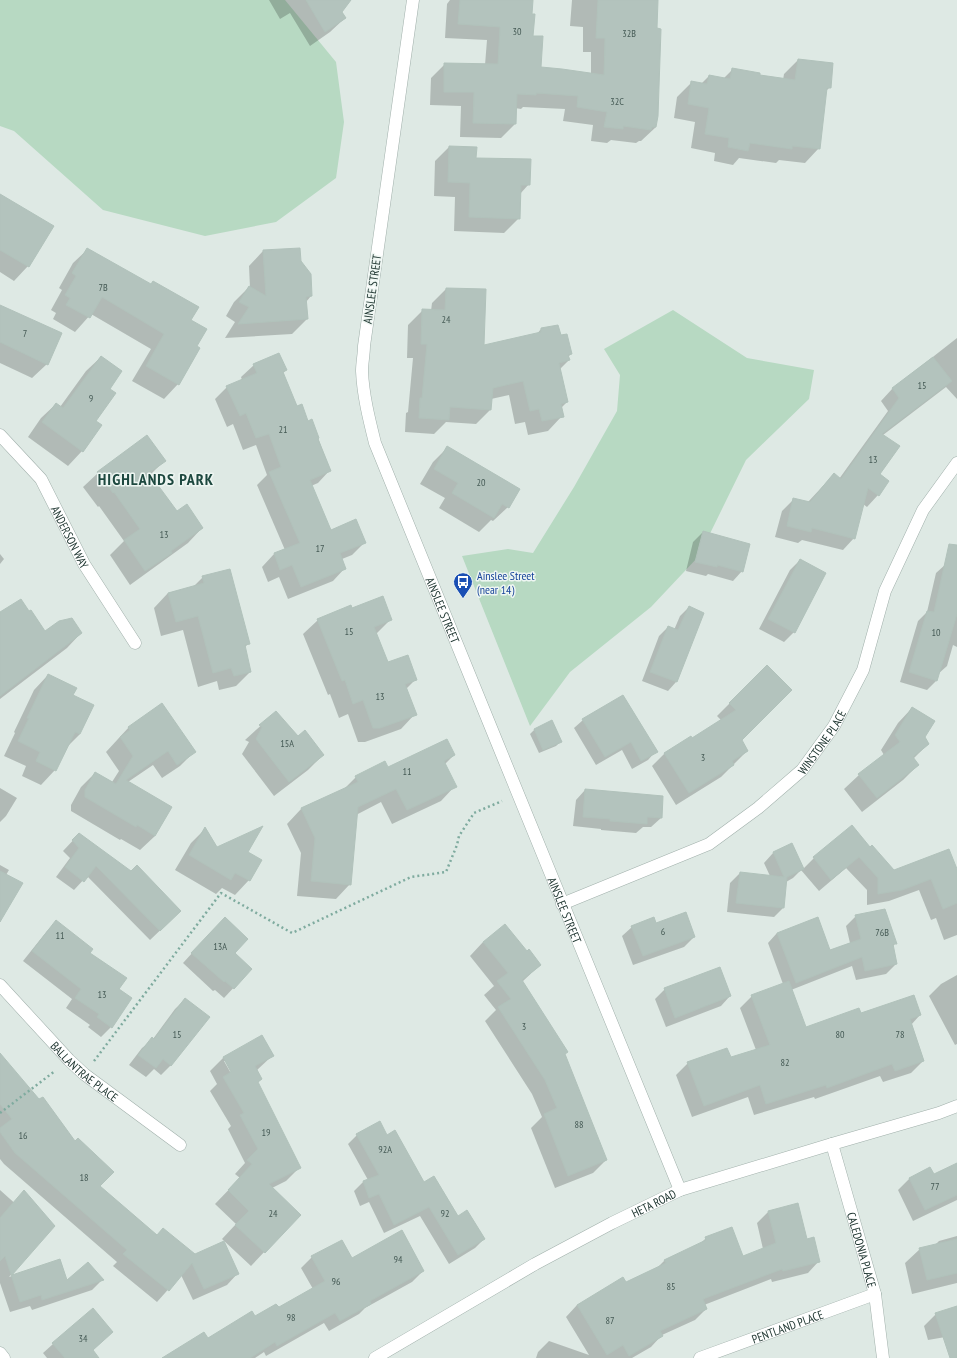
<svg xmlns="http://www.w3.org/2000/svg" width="957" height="1358" font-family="'PT Sans Narrow',sans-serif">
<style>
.green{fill:#b7d9c2}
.shadow{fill:#0003;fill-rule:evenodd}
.building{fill:#b3c3bd;stroke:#b1c2bb}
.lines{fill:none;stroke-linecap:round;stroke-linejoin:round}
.street-casing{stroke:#a1b0ab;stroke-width:13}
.path{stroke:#7fab9f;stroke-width:2.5;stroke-dasharray:2 3;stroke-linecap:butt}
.street{stroke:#fff;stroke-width:12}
.labels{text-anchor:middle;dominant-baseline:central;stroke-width:3;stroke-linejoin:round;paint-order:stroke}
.number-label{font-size:10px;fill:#455a55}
.street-label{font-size:12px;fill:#203732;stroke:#eef6f2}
.transit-label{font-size:12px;fill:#164399;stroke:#eef6f2;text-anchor:start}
.district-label{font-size:16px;font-weight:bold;letter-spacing:1px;fill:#1d483f;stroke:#eef6f2}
</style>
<rect width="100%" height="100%" fill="#dee9e4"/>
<path class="green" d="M0,0H285L336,62L344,122L336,178L276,222L205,236L103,210L14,131L0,126Z
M673,310L747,358L814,370L809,399L746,460L699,556L651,607L570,672L530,726L462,556L508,549L533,553L574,487L617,411L620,375L604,349Z"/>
<path class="shadow" d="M269,0H349L341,12L345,18L330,32L310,46L290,13L280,19Z
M450,0H532V37L540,68L591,74V52H583V27L570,26L572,0H657L656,127L641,141H639L636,143L611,140L607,143L591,141L593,125L563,121L565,109L523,107L521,109L515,108V124L501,138L460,137L461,106L430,105L431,78L445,64L485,65L487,40L445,38L447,4Z
M798,60L830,87L826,91L819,148L805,163L779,160L776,163L739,158L733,165L714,161L715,153L691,148L695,122L674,118L677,97L692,82L701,84L709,76L723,79L732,70L759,76L783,80L784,74Z
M449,147L529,184L520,194L519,218L504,233L454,231L455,197L434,196L435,161Z
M0,195L28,266L14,281L0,272Z
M88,249L150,285L153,282L190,321L196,346L178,384L164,399L132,381L151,349L91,314L75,332L53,319L56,313L51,310L62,290L59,288L73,263Z
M263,251L300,261L311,296L306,302L307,319L292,334L225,338L235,322L226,316L234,302L249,287L250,288L249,266Z
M446,289L483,346L536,335L541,329L560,336L571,354L568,357L569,360L560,369L567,402L561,408L562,416L548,431L528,435L525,422L515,424L509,395L491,399L490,410L476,424L446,422L434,434L405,432L406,413L408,412L413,358H407L408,325L423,310L431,311L432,303Z
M0,306L47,364L32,378L0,363Z
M957,338V399L946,387L883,435L878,474V495L867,507L863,504L854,538L843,550L802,540L798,543L775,537L782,511L794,499L808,502L834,474L839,479L888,411L881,401L892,389Z
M101,357L109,389L82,451L68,466L28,437L41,418L56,404L60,407L86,371Z
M254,365L286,370L282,374L297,407L318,438L330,470L318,483L311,486L331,531L365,542L352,555L342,559L345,568L333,581L288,599L279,577L268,582L262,567L274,554L285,550L257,485L267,475L256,445L243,450L233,424L227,427L215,399L227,387L242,380L241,377Z
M448,447L508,507L493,521L491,520L479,532L439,508L445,498L420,484L433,462Z
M165,460L150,475L177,513L202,528L188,543L130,585L110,555L124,541L99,506L98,507L83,487L98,473Z
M703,532L742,571L733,581L708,574L706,576L686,571L693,542Z
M0,554L4,559L0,564Z
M957,554V647L953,645L947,666L938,674L937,680L927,690L900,682L918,621L927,612L936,573Z
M800,560L794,632L784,642L759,629L790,570Z
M203,577L249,643L244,648L250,672L236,686L219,690L217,681L198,687L183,630L161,636L154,608L168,593L193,587Z
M689,607L703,614L676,682L668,691L642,681L659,636L668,627L674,630L680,616Z
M351,609L391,619L376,634L387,663L416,679L406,689L415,714L401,729L365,742H358L348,714L339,718L330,694L328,695L303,634L318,620Z
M0,614L44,632L81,633L67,648L0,699Z
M767,666L740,740L747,751L721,777L676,805L652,766L665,753L692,739L722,721L717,716Z
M48,675L72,696L80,734L67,747L55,770L41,785L22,776L26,766L4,756L15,733L14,732L34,690Z
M912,708L924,738L928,744L913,759L918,765L903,780L862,812L844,789L859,775L884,755L881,750L898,723Z
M276,712L297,737L323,755L308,770L274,796L242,754L249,742L245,740Z
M583,720L656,751L648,760L632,769L622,750L596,765L574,728Z
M129,727L195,751L180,766L162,778L153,765L128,782L155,836L140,850L121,839L120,840L71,811V805L81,787L95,773L112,782L119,771L106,752Z
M535,729L561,741L556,746L539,753L530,734Z
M454,755L445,764L455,786L441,801L392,824L381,802L356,815L350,884L336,899L297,896L301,853L287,824L301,809L342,791L356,777L387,768Z
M0,788L17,798L6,816L0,822Z
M585,790L661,818L651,827H643L636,833L601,830V829L573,826L576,800Z
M852,826L870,848L894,872L957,871V935L944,940L936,918L931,920L919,890L889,901L867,905V890L846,868L819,891L801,870L793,878L786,882L783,908L774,917L727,912L730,883L740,873L770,876L764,863L773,853L791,845L803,869L814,858Z
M205,829L217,848L247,852L249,880L235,895L222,888L216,894L175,870L191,843Z
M79,834L170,921L150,940L87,876L74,890L56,877L70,858L63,851Z
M0,865L9,870L6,875L0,918Z
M856,916L896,943L892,947L896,964L886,974L856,980L852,966L791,990L805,1028L860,1014L920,1015L911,1025L923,1061L911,1073L883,1082L880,1076L815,1099L814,1097L754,1115L748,1097L692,1117L676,1075L688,1063L730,1058L756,1050L740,1008L752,996L783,984L768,943L777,933L829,951L850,943L846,926Z
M56,922L89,953L117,990L111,1027L101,1037L88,1027L90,1025L66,1008L72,999L23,961L47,931Z
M656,924L694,937L684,947L633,965L622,936L632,927Z
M215,928L233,953L251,969L224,998L215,990L213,991L183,963Z
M483,942L527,952L540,965L522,982L564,1055L606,1160L593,1173L555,1188L531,1128L542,1117L532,1094L485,1021L496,1010L484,995L494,986L470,956Z
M957,975V1044L955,1045L929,996L941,984Z
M665,989L730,996L721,1006L666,1027L655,999Z
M185,999L171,1065L161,1075L154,1069L146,1077L129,1065L142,1048L153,1039L175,1009Z
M262,1036L273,1055L256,1071L261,1079L257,1083L300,1167L286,1181L272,1188L299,1215L251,1266L222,1239L236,1224L215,1204L240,1178L235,1174L245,1163L228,1129L231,1126L210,1091L217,1084L210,1071L223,1058ZM224,1061H226L235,1076L233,1077Z
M0,1055L99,1186L157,1236L195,1255L238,1273L227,1285L193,1300L181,1275L157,1302L113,1266L117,1262L4,1164L0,1159Z
M357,1135L387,1136L424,1183L458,1217L484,1239L475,1248L449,1264L420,1216L384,1233L369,1202L360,1206L354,1191L363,1182L368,1180L348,1144Z
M957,1164V1200L913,1221L898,1190L910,1178L933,1175Z
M0,1190L48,1233L9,1277L60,1260L67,1282L102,1280L92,1290L32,1310L30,1306L10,1312L0,1283Z
M797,1205L806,1240L819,1261L808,1273L772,1282L771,1279L704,1305L706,1309L695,1320L662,1335L651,1347L632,1358H536L538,1352L549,1341L589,1355L566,1317L577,1305L657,1268L665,1260L699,1245L706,1238L742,1257L763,1249L757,1223L768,1212Z
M957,1236V1283L912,1294L905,1263L920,1249L935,1245L939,1241Z
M312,1257L352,1259L423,1271L412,1282L365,1308L359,1314L329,1331L324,1323L266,1356L264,1352L255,1358H164L255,1317L279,1309L313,1289L301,1268Z
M957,1307V1335L928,1340L924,1326L936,1314Z
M112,1332L84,1358H47L43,1353L53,1344Z"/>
<path class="building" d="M306,0H351L342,12L346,18L325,32Z
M460,0H533L532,14H535L533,36H543L541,67L562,69L604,75L605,38H596L598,0H658L657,28L661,29L658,116L656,127H652L651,130L623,126V129L604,127L607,112L577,107L578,96L536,93V95L517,94L516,124L473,123L474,92H444V63L498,64L500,27L458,24Z
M798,59L833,63L831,88H827L820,149L792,146V149L750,143L748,151L728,147L729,138L705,134L709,108L688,104L691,81L707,84L709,75L730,79L732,68L760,73V75L795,80Z
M449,146L477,147L476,158L531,159L530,185H521L520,219L469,217L470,183L448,182Z
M0,194L54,226L29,267L0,250Z
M87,248L151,284L153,281L199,307L191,320L207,329L197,346L200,348L179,385L146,366L164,334L102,297L90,318L66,305L70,298L65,295L76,276L72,273Z
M300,248L301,261L311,274L312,296L306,297L308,319L238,324L249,307L239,302L249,286L266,296L263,250Z
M446,288L486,289L484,345L541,332V328L558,325L561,335L567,334L572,354L568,355L570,360L559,363L568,402L561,404L564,417L542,421L539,409L530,411L523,381L493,388L491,410L450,407L449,420L419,418L420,398H422L427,344H421L422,309L445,310Z
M0,305L62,333L48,365L0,342Z
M279,353L287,370L283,372L297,406L302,404L308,421L312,419L319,438L318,439L331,471L310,480L331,530L356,519L366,543L340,553L346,569L301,587L292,565L280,570L274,553L300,543L269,472L281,467L269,434L256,438L246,413L240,416L226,386L257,373L253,364Z
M101,356L122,371L110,389L116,393L96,421L102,425L83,452L42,422L56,403L63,408Z
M933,357L952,381L882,434L900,446L880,474L889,481L879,496L868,488L855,539L812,528L811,532L787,526L793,498L810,502L834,473L841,479L899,398L892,388Z
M147,435L166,461L149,473L177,511L187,504L203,528L171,551L172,553L145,571L124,540L140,529L114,492L113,493L97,472Z
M447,446L520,489L509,508L502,504L494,518L452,493L458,483L434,469Z
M703,531L750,544L743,572L717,565V567L695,562Z
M949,544L957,545V614L937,681L909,672L927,611L934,612Z
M800,559L826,573L795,633L768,619Z
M230,569L250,644L245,645L251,672L234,676L231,668L213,673L198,616L176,622L168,593L204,583L202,576Z
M383,596L392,620L374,627L388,662L408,655L417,680L405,684L417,715L380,728H373L363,700L353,704L345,680L342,681L317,619L351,605L352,608Z
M21,599L29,611L31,610L45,631L59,621L72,618L82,633L0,696V612Z
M689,606L704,613L677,682L650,672L668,626L678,630Z
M767,665L792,690L742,740L748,751L732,761L734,765L689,793L664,753L691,736L692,738L736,710L729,703Z
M48,674L77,688L73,695L94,705L80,734L75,732L56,771L36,761L40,752L18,741L29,718H27Z
M623,695L658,752L641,761L631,742L605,757L582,719Z
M162,703L196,752L177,765L168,751L126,780L172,807L155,836L137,825L136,827L85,797V790L95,772L116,784L133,756L120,737L130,730L128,727Z
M912,707L935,721L925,737L929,744L913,757L919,765L877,798L858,774L900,742L895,735Z
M276,711L298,736L305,730L324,755L289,782L256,739L262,727L259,725Z
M552,720L562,742L543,750L534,729Z
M447,739L455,755L444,761L457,787L407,810L396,789L358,807L351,885L311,881L315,838L301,808L358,782L355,776L385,761L388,767Z
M585,789L663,796L662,818L647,817V824L610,821V819L583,817Z
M852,825L870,847L872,845L894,870L949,849L957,869V903L943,909L931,879L902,890L878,894V878L859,857L831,880L813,857Z
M263,826L248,852L262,860L250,881L235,873L231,880L189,855L205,827L217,847Z
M79,833L131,871L137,865L181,911L160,931L96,866L84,882L65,867L79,848L72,840Z
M792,843L804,869L787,877L784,908L736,903L740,872L784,877L773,852Z
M0,871L23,883L0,922Z
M885,909L897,944H893L897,964L865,971L862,957L796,983L777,933L818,917L830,950L861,939L855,915Z
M686,912L695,937L643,956L631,926L654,917L656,923Z
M225,917L248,939L235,953L252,969L234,989L225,981L224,982L191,953Z
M56,920L93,949L90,953L127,978L119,989L132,998L112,1028L97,1017L99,1014L75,998L81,989L32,951Z
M505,924L527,951L529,949L541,965L522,980L568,1052L565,1054L607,1160L568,1176L544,1114L557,1108L545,1080L498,1007L511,999L497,981L508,973L483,942Z
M720,967L731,996L675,1018L664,988Z
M789,981L806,1027L859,1008L861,1013L914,995L921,1015L910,1019L924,1061L895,1071L892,1064L827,1088L826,1085L766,1104L760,1085L704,1106L687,1062L727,1048L731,1057L770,1045L751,995Z
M185,998L210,1017L171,1066L163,1059L156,1068L138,1055L152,1037L154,1039Z
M262,1035L274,1056L255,1066L262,1079L258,1082L301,1168L269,1184L301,1215L265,1253L235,1225L249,1211L228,1190L252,1164L247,1160L258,1149L240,1115L244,1113L223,1077L231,1072L223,1057Z
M0,1053L39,1099L43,1097L75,1141L78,1138L114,1172L100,1186L157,1235L163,1228L195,1254L224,1241L239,1274L204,1289L192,1263L169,1291L123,1254L127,1250L15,1153L0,1132V1128L12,1119L0,1104Z
M380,1121L387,1135L395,1130L424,1182L434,1176L458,1216L467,1210L485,1239L458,1255L429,1207L394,1225L379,1194L369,1198L363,1181L379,1175L356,1134Z
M957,1163V1195L925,1210L909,1178L930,1167L934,1174Z
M24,1190L55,1226L12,1275L60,1259L67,1280L88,1262L104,1280L42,1300L41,1295L20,1302L5,1256L0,1261V1218Z
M798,1203L807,1239L814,1237L820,1262L783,1271L782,1269L703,1299L707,1309L660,1331L663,1336L629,1356L623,1345L607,1355L577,1305L623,1277L626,1282L666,1263L664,1260L706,1240L705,1237L732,1227L743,1256L776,1243L768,1211Z
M402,1230L424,1271L370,1301L371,1304L340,1321L335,1313L277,1346L275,1342L250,1358H162L204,1332L208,1338L252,1311L255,1316L276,1304L279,1307L325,1281L311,1256L342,1240L352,1258Z
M957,1239V1273L927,1280L919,1248Z
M957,1306V1358H950L935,1313Z
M93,1308L113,1332L93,1350L99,1358H65L52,1343Z"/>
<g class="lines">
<defs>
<g id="street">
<path id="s1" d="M413,0L364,346C364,354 362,363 362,371C363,395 369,419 375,443C477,692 577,941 680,1190"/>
<path id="s2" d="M0,435L41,479L84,564L135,643"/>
<path id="s3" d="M562,904L709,844L758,808L802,770L834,726L863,670L885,591L923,510L957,463"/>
<path id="s4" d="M0,985L69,1060L84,1074L180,1145"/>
<path id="s5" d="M832,1144L875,1294L883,1358"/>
<path d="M0,1353L4,1358"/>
<path id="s6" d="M375,1358L535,1264L612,1223L680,1190L832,1144L939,1113L957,1106"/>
<path id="s7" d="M700,1358L875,1294"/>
</g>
</defs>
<use href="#street" class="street-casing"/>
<path class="path" d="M94,1061L221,893L292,933L411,877L446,872L457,845L459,836L474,813L502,801
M0,1113L55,1071"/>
<use href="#street" class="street"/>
</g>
<defs>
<symbol id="bus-pin" viewBox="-11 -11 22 30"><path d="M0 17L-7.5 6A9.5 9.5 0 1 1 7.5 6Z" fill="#1a4fb4" stroke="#eef6f2"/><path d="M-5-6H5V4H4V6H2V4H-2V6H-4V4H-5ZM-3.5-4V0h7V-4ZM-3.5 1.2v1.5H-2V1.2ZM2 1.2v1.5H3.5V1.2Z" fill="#fff"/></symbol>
</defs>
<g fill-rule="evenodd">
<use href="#bus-pin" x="452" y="571" width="22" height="30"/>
</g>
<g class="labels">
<g class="number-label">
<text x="517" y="31">30</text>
<text x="629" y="33">32B</text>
<text x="617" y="101">32C</text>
<text x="103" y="287">7B</text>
<text x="446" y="319">24</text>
<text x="25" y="333">7</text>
<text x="922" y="385">15</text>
<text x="91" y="398">9</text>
<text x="283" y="429">21</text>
<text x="873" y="459">13</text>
<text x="481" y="482">20</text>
<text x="164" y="534">13</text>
<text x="320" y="548">17</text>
<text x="349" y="631">15</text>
<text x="936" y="632">10</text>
<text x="380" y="696">13</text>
<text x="287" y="743">15A</text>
<text x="703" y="757">3</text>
<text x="407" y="771">11</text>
<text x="663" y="931">6</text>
<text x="882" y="932">76B</text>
<text x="60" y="935">11</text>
<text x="220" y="946">13A</text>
<text x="102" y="994">13</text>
<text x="524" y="1026">3</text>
<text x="177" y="1034">15</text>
<text x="840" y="1034">80</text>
<text x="900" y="1034">78</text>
<text x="785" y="1062">82</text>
<text x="579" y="1124">88</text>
<text x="266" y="1132">19</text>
<text x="23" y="1135">16</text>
<text x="385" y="1149">92A</text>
<text x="84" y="1177">18</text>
<text x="935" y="1186">77</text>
<text x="273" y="1213">24</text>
<text x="445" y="1213">92</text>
<text x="398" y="1259">94</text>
<text x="336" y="1281">96</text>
<text x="671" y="1286">85</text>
<text x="291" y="1317">98</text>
<text x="610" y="1320">87</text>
<text x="83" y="1338">34</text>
</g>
<g class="street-label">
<text transform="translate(372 289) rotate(-82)">AINSLEE STREET</text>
<text stroke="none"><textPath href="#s2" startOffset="125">ANDERSON WAY</textPath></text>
<text stroke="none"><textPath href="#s1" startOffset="628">AINSLEE STREET</textPath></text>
<text stroke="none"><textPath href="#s3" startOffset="312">WINSTONE PLACE</textPath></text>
<text stroke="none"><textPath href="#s1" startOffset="952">AINSLEE STREET</textPath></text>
<text stroke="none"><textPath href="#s4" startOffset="121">BALLANTRAE PLACE</textPath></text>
<text stroke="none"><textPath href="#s6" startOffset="319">HETA ROAD</textPath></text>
<text stroke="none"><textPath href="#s5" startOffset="110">CALEDONIA PLACE</textPath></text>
<text stroke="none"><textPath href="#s7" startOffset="93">PENTLAND PLACE</textPath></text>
</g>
<g class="transit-label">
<text x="477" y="575">Ainslee Street<tspan x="477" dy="14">(near 14)</tspan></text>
</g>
<g class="district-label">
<text x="156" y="479">HIGHLANDS PARK</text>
</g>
</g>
</svg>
